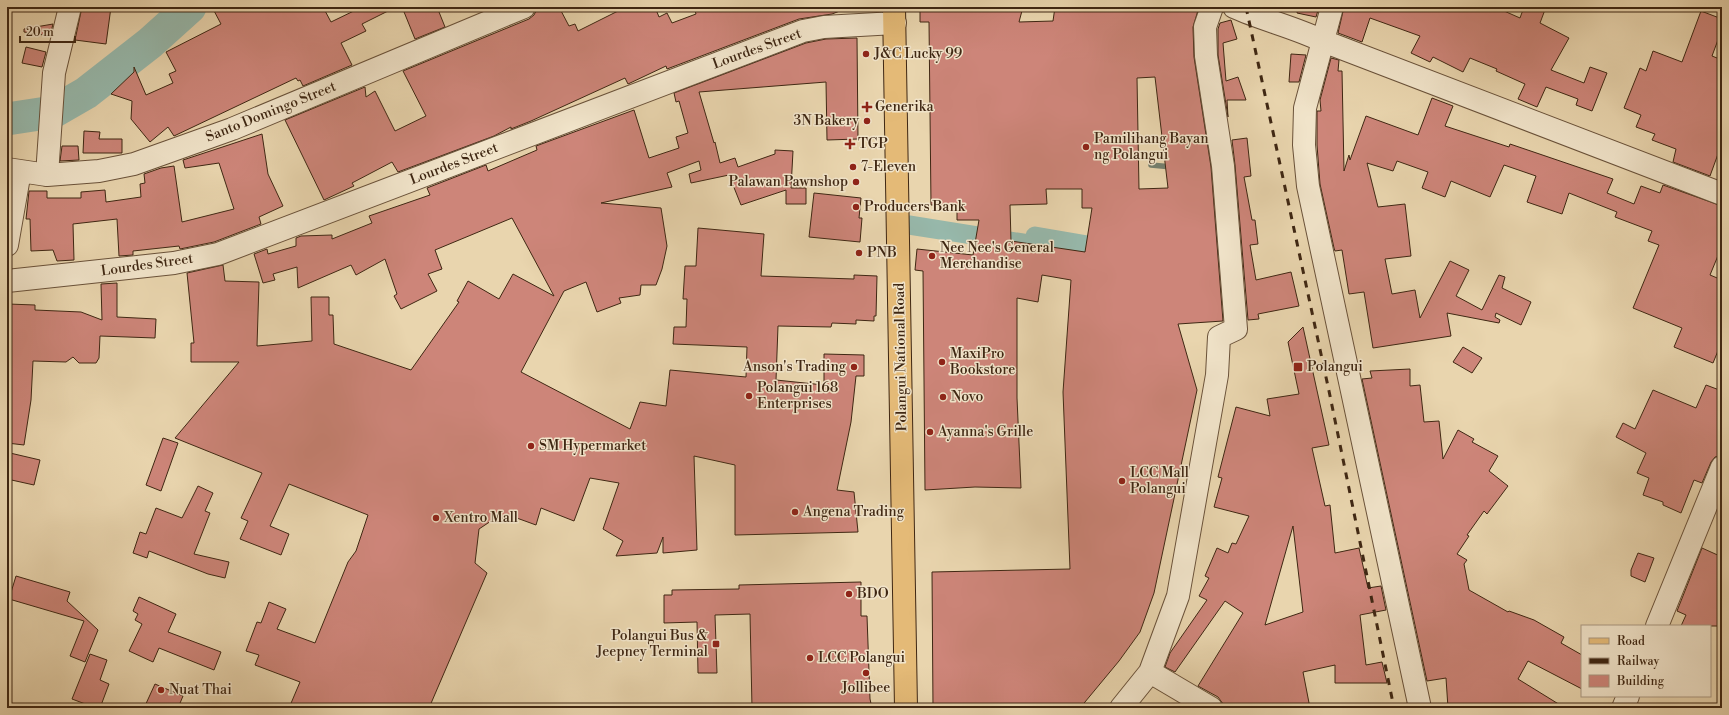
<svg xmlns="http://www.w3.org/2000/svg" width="1729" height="715" font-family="'Libre Bodoni',serif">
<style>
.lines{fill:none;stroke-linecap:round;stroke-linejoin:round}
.stream{stroke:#747f6f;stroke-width:5.5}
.canal{stroke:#97b9ac;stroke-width:19}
.river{stroke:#97b9ac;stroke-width:33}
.building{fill:#cd8579;stroke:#3f2713;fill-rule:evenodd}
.minor-casing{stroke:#6a523a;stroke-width:24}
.major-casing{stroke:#3f2713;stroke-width:24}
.minor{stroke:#f1e4ca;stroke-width:22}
.major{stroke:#e4ba77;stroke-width:22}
.rail{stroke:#3f2713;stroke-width:3;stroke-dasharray:7 7;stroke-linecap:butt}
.poi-dot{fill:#8f2418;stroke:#f1e4ca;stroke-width:1.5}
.labels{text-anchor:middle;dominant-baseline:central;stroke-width:3;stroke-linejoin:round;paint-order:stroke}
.street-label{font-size:14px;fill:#3f2713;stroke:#f1e4ca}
.poi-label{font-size:14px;fill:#3f2713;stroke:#f1e4ca;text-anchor:start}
</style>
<rect width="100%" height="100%" fill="#e9d5ae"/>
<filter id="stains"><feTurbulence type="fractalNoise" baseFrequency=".005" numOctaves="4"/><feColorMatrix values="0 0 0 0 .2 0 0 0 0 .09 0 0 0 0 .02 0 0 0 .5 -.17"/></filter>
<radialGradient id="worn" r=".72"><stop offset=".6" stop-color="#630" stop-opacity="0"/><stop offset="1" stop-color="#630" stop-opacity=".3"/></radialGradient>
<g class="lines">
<path class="stream" d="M1151,165L1172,167"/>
<path class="canal" d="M909,225L1048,247
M1035,236L1111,249"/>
<path class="river" d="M7,119L53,112L86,93L150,43L190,7"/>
</g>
<path class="building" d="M82,7H111L106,44L75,40Z
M212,7H323L331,22L362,7H396L362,24L366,31L341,43L352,65L303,86L300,80L298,81L296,78L174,136L168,127L150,142L131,119L132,101L111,94L134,72V67L146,95L173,83L169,74L176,71L166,52L221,24Z
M402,7H437L445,27L415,39Z
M538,7H559L569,26L575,24L578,31L626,7H655L659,17L667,13L672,23L696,14L694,7H845V9L832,14L799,19L667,69L666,66L628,84L625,78L531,121L511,129V127L494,136L398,172L392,162L352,183L354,186L324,200L285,120L365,87L366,97L375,91L395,131L426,116L403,71L529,19L534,15Z
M920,7H1023L1019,22L1053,21L1055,7H1199L1193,27L1194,57L1211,167L1223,321L1178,324L1197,390L1154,593L1140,632L1119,661L1080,708H933L932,572L1070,569L1063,392L1071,280L1042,275L1038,302L1017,298V398L1021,488L975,487L925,490L923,271L915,270L917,249L973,255L979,220H957V205H931L929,22H920ZM1155,77L1168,188L1139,189L1137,78ZM1046,189H1082V208H1092L1085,252L1011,241L1010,205L1047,204Z
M1298,7H1319L1316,17L1297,13Z
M1344,7H1495L1520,18L1524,7H1546L1540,23L1569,38L1551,70L1584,83L1590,67L1607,73L1592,111L1576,105L1578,99L1546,87L1537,107L1518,99L1525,84L1496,71L1497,69L1470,58L1463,72L1433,57L1430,62L1411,53L1420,36L1370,18L1362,42L1338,33Z
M1701,11L1722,19V29L1712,56L1722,60V143L1710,176L1673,162L1676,149L1652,140L1655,134L1636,127L1641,115L1624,108L1640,68L1646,71L1653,51L1682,62Z
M1231,20L1237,39L1223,43L1226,81L1238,77L1246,100H1227L1228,117L1218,55V29L1220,23Z
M53,24L50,36L24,32V29Z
M857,38L858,139L827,140L826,82L699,92L714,143L715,142L720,163L735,158L738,167L775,154V150L793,151L791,188H806V204H786V190L741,205L729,175L691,183L689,174L701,170L699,161L667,173L672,187L601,203L661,208L667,246L662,269L656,285H641L640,295L619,298L621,303L597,312L586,282L564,291L521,372L630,429L640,402L666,406L670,370L746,377L747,347L673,344L674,327H686L687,299H683L685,266H696L698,228L764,234L761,276L854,279V275L877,276L876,316H874V321L856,320V324L832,323L831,327L778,326L776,380L824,385V354L864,355V376H856L851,422L837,490L854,492L858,532L735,535V465L694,456L697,550L663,553V537L657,553L616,556L623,541L603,529L619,483L590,478L574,521L541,508L536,525L514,517L494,519L479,529L475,563L487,573L429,708H289L300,682L255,665L259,655L246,651L257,622L261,623L269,602L286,609L277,629L315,643L348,562L356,551L368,515L289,484L270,526L289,534L281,555L240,539L248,521L241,518L262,473L175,438L239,362H191V343H194L187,273L223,265L225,281L259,282L257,346L312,341L311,297H329V315H333L334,344L411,370L459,302L457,301L468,281L499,299L513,274L554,296L512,218L435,250L442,269L428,274L437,291L401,309L394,296L397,294L385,259L356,275L351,265L298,288L297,267L273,274L275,280L263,283L254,254L267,249L268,254L296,246V238L301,236L332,235V239L372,223L369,216L430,195L427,188L486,165L488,171L537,150L536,146L634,110L649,158L679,148L676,137L688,133L679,101L676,102L674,93L806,43L826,39Z
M26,47L46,52L42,67L22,63Z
M1291,54L1306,55L1299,82H1289Z
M1331,58L1339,60L1338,71H1342L1344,171L1349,155L1350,160L1366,116L1418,135L1432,98L1453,106L1445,126L1509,147L1510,144L1613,179L1607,193L1634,204L1641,186L1660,193L1663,185L1722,206V246L1710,275L1722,280V341L1713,363L1674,347L1682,328L1633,308L1659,245L1648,241L1652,231L1615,217L1617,212L1569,193L1562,214L1527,202L1536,176L1504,165L1490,197L1451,181L1445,197L1422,188L1428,172L1397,161L1393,171L1367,163L1378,207L1405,204L1411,256L1385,259L1392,294L1415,290L1420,318L1450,261L1469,270L1456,296L1482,310L1499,275L1505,277L1502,288L1531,302L1521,325L1496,313L1495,317L1500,320L1499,323L1447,313L1451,336L1373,348L1364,292L1349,294L1342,250L1335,251L1334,248L1320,184L1317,145V111H1321L1320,100Z
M84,131L100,132L99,139H122V153H83Z
M262,134L268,174L283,206L259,217L261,224L214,242L180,249L179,246L133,251V255L119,256L117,219L73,224L74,260L57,261L53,250L31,251L30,219H26L29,191H47V198H81V192L105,190L106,202L141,197L140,184L145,183L144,174L161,168L174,166L182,222L234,209L219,163L185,168L183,160Z
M1247,138L1251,176L1244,177L1252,220H1255L1258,244L1250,245L1256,280L1291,272L1299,306L1258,314L1259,319L1248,320L1235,165L1232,140Z
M62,146H78L79,160L60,161Z
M814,193L861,198L859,218H862L860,242L809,237Z
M117,283V317L156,319L155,338L100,336L99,358L96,363H79L73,357L66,362L33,361L31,400L24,445L7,443L8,304L35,305V310L81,312L102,320L101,284Z
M1303,327L1329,445L1312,448L1325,506L1330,505L1335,553L1359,548L1368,588L1381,586L1386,610L1360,615L1366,665L1382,662L1387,683H1335V665L1303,672L1310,708H1226L1218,697L1198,686L1243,613L1225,601L1175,672L1165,667L1170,653L1207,600L1199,596L1209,578L1205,576L1217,548L1228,553L1232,543L1236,544L1249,516L1214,507L1222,478L1218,477L1236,407L1270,416L1267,399L1299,394L1288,342ZM1293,526L1303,612L1265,625Z
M1463,347L1482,358L1472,373L1453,362Z
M1410,369V386L1420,385L1424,422L1439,421L1443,459L1458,430L1474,439L1472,442L1498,456L1489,471L1508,486L1487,514L1484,511L1467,535L1469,536L1457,554L1467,560L1464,564L1469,590L1508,612L1509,611L1534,620L1564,637L1561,643L1582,655V689L1528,661L1518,679L1565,708H1448L1446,678L1427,681L1362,379L1372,378L1370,371Z
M1706,385L1722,391V455L1715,457L1711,462L1702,483L1694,480L1681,513L1663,505V502L1643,495L1649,478L1637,473L1646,453L1616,437L1623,423L1635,429L1653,390L1696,408Z
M163,438L178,443L161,491L146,485Z
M10,453L40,460L34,485L7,479V463Z
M198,486L213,493L205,511L210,513L194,554L229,562L225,578L208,574L149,551L147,558L133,553L140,532L146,534L156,508L182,518Z
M1702,548L1722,557V626H1681L1686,615L1677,611Z
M1638,553L1654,558L1645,582L1631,576V570Z
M16,576L70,592L67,601L98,630L85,662L70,656L84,621L9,599Z
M861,582V616H867L870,699L872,708H752L750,614L715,615L717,673H698L697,622L664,623V595H672V590L739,589V585Z
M139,597L176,614L168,632L221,652L214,670L159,648L153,662L129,651L142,624L135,620L138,614L133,611Z
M90,654L107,660L100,680L109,684L100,708H96L72,699Z
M155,684L183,696L178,708H144Z"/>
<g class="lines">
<defs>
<path id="minor" d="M1234,7C1263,20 1294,27 1323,41L1722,194
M1332,7L1305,108L1304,145L1308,186L1420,708
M7,169L47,175L99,171L134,164L232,129L524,7
M47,175L54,73L70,7
M7,245L20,171
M7,281L174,263L218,254L803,31L824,27L895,23
M1657,626L1722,467
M1150,672L1211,708
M1121,708L1150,672L1178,596L1217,375L1219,337L1236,329L1223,166L1206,56L1205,27L1212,7
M1623,708L1628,696"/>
<path id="major" d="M894,7L906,708"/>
</defs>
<use href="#minor" class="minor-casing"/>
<use href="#major" class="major-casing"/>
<use href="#minor" class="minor"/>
<use href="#major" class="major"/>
<path class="rail" d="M1246,7L1329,391L1394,708"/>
</g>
<g class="poi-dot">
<circle cx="866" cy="54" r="4"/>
<path d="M865 101h4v4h4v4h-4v4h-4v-4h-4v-4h4z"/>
<circle cx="867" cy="121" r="4"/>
<path d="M848 138h4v4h4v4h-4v4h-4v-4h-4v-4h4z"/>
<circle cx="1086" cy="147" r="4"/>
<circle cx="853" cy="167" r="4"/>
<circle cx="856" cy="182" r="4"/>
<circle cx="856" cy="207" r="4"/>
<circle cx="859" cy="253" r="4"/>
<circle cx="932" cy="256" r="4"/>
<circle cx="942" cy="362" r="4"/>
<circle cx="854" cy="367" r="4"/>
<rect x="1293" y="362" width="10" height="10" rx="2"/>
<circle cx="749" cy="396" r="4"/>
<circle cx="943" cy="397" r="4"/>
<circle cx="930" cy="432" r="4"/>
<circle cx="531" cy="446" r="4"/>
<circle cx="1122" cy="481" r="4"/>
<circle cx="795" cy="512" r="4"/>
<circle cx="436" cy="518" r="4"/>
<circle cx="849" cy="594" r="4"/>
<rect x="712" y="640" width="8" height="8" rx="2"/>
<circle cx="810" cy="658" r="4"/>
<circle cx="866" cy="673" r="4"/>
<circle cx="161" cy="690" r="4"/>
</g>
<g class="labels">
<g class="street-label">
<text transform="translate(757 49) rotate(-20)">Lourdes Street</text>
<text transform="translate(271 112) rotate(-22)">Santo Domingo Street</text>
<text transform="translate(454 164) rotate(-21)">Lourdes Street</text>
<text transform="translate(147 265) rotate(-8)">Lourdes Street</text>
<text transform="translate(901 357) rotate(-91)">Polangui National Road</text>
</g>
<g class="poi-label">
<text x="874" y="54">J&amp;C Lucky 99</text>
<text x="875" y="107">Generika</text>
<text x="859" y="121" text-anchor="end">3N Bakery</text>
<text x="1094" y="139">Pamilihang Bayan<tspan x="1094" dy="16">ng Polangui</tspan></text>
<text x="858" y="144">TGP</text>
<text x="861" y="167">7-Eleven</text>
<text x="848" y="182" text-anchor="end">Palawan Pawnshop</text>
<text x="864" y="207">Producers Bank</text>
<text x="940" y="248">Nee Nee's General<tspan x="940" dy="16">Merchandise</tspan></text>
<text x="867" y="253">PNB</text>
<text x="950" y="354">MaxiPro<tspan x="950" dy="16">Bookstore</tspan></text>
<text x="846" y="367" text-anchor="end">Anson's Trading</text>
<text x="1307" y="367">Polangui</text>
<text x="757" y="388">Polangui 168<tspan x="757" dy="16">Enterprises</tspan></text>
<text x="951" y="397">Novo</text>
<text x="938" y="432">Ayanna's Grille</text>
<text x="539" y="446">SM Hypermarket</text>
<text x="1130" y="473">LCC Mall<tspan x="1130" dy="16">Polangui</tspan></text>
<text x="803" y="512">Angena Trading</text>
<text x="444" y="518">Xentro Mall</text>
<text x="857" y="594">BDO</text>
<text x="708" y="636" text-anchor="end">Polangui Bus &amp;<tspan x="708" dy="16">Jeepney Terminal</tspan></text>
<text x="818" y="658">LCC Polangui</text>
<text x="866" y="688" text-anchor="middle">Jollibee</text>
<text x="169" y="690">Nuat Thai</text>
</g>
</g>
<rect width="1729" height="715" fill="none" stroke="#e9d5ae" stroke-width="24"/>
<rect x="8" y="8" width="1713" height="699" fill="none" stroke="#3f2713" stroke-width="2"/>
<rect x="12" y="12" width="1705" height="691" fill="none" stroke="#3f2713"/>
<rect x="1581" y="625" width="130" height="72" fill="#f1e4ca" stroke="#aa9881"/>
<rect x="1589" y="638" width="20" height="6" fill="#e4ba77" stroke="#aa9881"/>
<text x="1617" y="645" font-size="12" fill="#3f2713">Road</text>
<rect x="1589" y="658" width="20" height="6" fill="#3f2713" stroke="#aa9881"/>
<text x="1617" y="665" font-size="12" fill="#3f2713">Railway</text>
<rect x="1589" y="675" width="20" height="12" fill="#cd8579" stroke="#aa9881"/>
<text x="1617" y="685" font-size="12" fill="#3f2713">Building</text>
<path d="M20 36v6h55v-6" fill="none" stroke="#3f2713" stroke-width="2"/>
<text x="26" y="36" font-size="12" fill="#3f2713" stroke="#f1e4ca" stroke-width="3" paint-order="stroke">20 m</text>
<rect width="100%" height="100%" filter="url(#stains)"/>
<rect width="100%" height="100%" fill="url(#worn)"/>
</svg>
